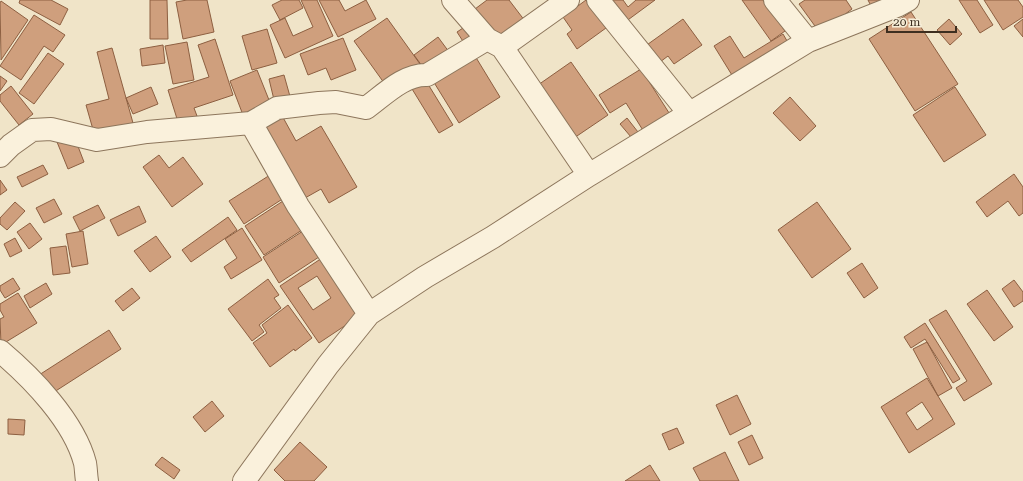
<svg xmlns="http://www.w3.org/2000/svg" width="1023" height="481" font-family="'Roboto Serif',serif">
<style>
.building{fill:#cf9f7d;stroke:#8d5f41;fill-rule:evenodd}
.lines{fill:none;stroke-linecap:round;stroke-linejoin:round}
.minor-casing{stroke:#8d765c;stroke-width:24}
.minor{stroke:#faf1dc;stroke-width:22}
</style>
<rect width="100%" height="100%" fill="#f0e4c8"/>
<path class="building" d="M20,0H51L68,9L60,25L19,3Z
M150,0H167L168,39H150Z
M187,0H207L214,32L183,39L176,2Z
M282,0H299L303,8L280,20L272,5Z
M301,0H317L333,36L285,58L270,25L285,18L293,36L313,27Z
M319,0H339L345,11L366,0L376,19L338,37Z
M487,0H509L525,21L499,41L475,9Z
M586,0L606,28L577,49L567,34L572,30L563,17Z
M602,0H623L628,7L636,0H655L621,25Z
M742,0H763L785,31L771,41Z
M805,0H846L852,9L820,33L799,4Z
M868,0H883L871,6Z
M959,0H977L993,25L980,33Z
M984,0H1018L1023,7V17L1003,30Z
M1,1L28,20L1,60L0,3Z
M911,12L958,84L915,111L869,39Z
M34,15L65,35L53,52L44,46L21,80L0,66Z
M387,18L420,64L387,87L354,41Z
M683,19L702,45L674,64L668,56L656,65L644,47Z
M949,19L962,34L950,45L937,30Z
M1023,19V37L1014,26Z
M466,26L475,41L466,46L457,32Z
M267,29L277,63L252,70L242,36Z
M783,34L790,46L735,80L714,46L730,36L744,58Z
M438,37L452,56L428,74L414,55Z
M343,38L356,70L331,80L326,68L308,75L300,54Z
M215,39L233,95L194,108L197,116L178,122L168,90L209,77L198,45Z
M187,42L194,80L173,84L165,46Z
M163,45L165,63L142,66L140,49Z
M112,48L133,123L94,133L86,105L109,99L97,52Z
M472,51L500,97L459,123L430,76Z
M48,53L64,64L34,104L19,93Z
M571,62L608,115L574,138L538,85Z
M641,69L671,116L644,132L626,103L610,113L599,95Z
M257,70L271,105L243,115L230,81Z
M284,75L291,100L275,104L269,79Z
M0,76L7,81L0,91Z
M423,76L453,125L439,133L409,84Z
M11,86L33,114L19,125L0,101V95Z
M151,87L158,104L133,114L126,98Z
M955,87L986,135L944,162L913,115Z
M790,97L816,126L800,141L773,113Z
M280,112L296,141L321,126L357,187L329,203L321,189L305,198L260,124Z
M627,118L638,132L631,137L620,124Z
M74,136L84,162L68,169L57,142Z
M159,155L169,168L183,157L203,184L172,207L143,167Z
M43,165L48,174L22,187L17,177Z
M1014,174L1023,187V213L1019,216L1008,201L987,217L976,202Z
M270,175L284,198L244,224L229,201Z
M0,180L7,190L0,195Z
M54,199L62,214L44,223L36,208Z
M286,199L305,228L264,255L245,226Z
M15,202L25,211L7,230L0,224V218Z
M817,202L851,249L812,278L778,230Z
M98,205L105,218L80,231L73,217Z
M139,206L146,222L118,236L110,220Z
M228,217L237,230L191,262L182,250Z
M30,223L42,239L29,249L17,232Z
M242,228L262,260L231,279L224,267L237,258L225,239Z
M306,229L322,255L279,283L263,257Z
M83,231L88,264L72,267L66,234Z
M156,236L171,257L150,272L134,251Z
M15,238L22,251L10,257L4,244Z
M66,246L70,273L53,275L50,248Z
M322,258L361,315L319,343L280,286ZM317,276L331,298L313,310L298,288Z
M862,263L878,288L864,298L847,273Z
M13,278L20,289L5,298L0,290V286Z
M268,279L279,295L274,298L281,308L259,325L264,332L252,341L228,309Z
M1014,280L1023,292V301L1014,307L1002,289Z
M46,283L52,294L30,308L24,296Z
M132,288L140,298L123,311L115,301Z
M987,290L1013,327L994,341L967,304Z
M18,293L37,323L1,345L0,319L4,317L0,310V304Z
M288,305L312,338L295,351L294,349L270,367L253,343L267,333L262,325Z
M946,310L992,384L964,401L956,388L967,381L929,320Z
M925,323L960,379L953,383L925,339L911,348L904,337Z
M109,330L121,349L51,394L39,375Z
M927,342L952,388L938,396L913,349Z
M927,378L955,424L909,453L881,407ZM922,402L933,419L917,430L906,413Z
M737,395L751,424L730,435L716,405Z
M212,401L224,416L205,432L193,417Z
M8,419L25,420L24,435L8,434Z
M677,428L684,443L669,450L662,434Z
M752,435L763,458L749,465L738,442Z
M300,442L327,467L314,481H285L274,470Z
M725,452L739,481H700L693,468Z
M162,457L180,470L174,479L155,465Z
M650,465L660,481H625Z"/>
<g class="lines">
<defs>
<path id="minor" d="M453,0L487,39L502,47L589,175
M598,0L689,113
M775,0L808,41
M502,47L568,0
M251,123L298,206L369,314
M0,156L11,145L32,130L51,129L97,140L147,132L251,123L277,108L319,103L336,102L366,108C384,95 404,74 427,75L487,39
M0,351C32,378 74,421 85,463C86,468 86,475 87,481
M244,481L328,365L369,314L425,277L493,237L589,175L808,41L899,5L908,0"/>
</defs>
<use href="#minor" class="minor-casing"/>
<use href="#minor" class="minor"/>
</g>
<path d="M887 26v6h69v-6" fill="none" stroke="#3d2e20" stroke-width="2"/>
<text x="893" y="26" font-size="12" fill="#3d2e20" stroke="#f7eed8" stroke-width="3" paint-order="stroke">20 m</text>
</svg>
